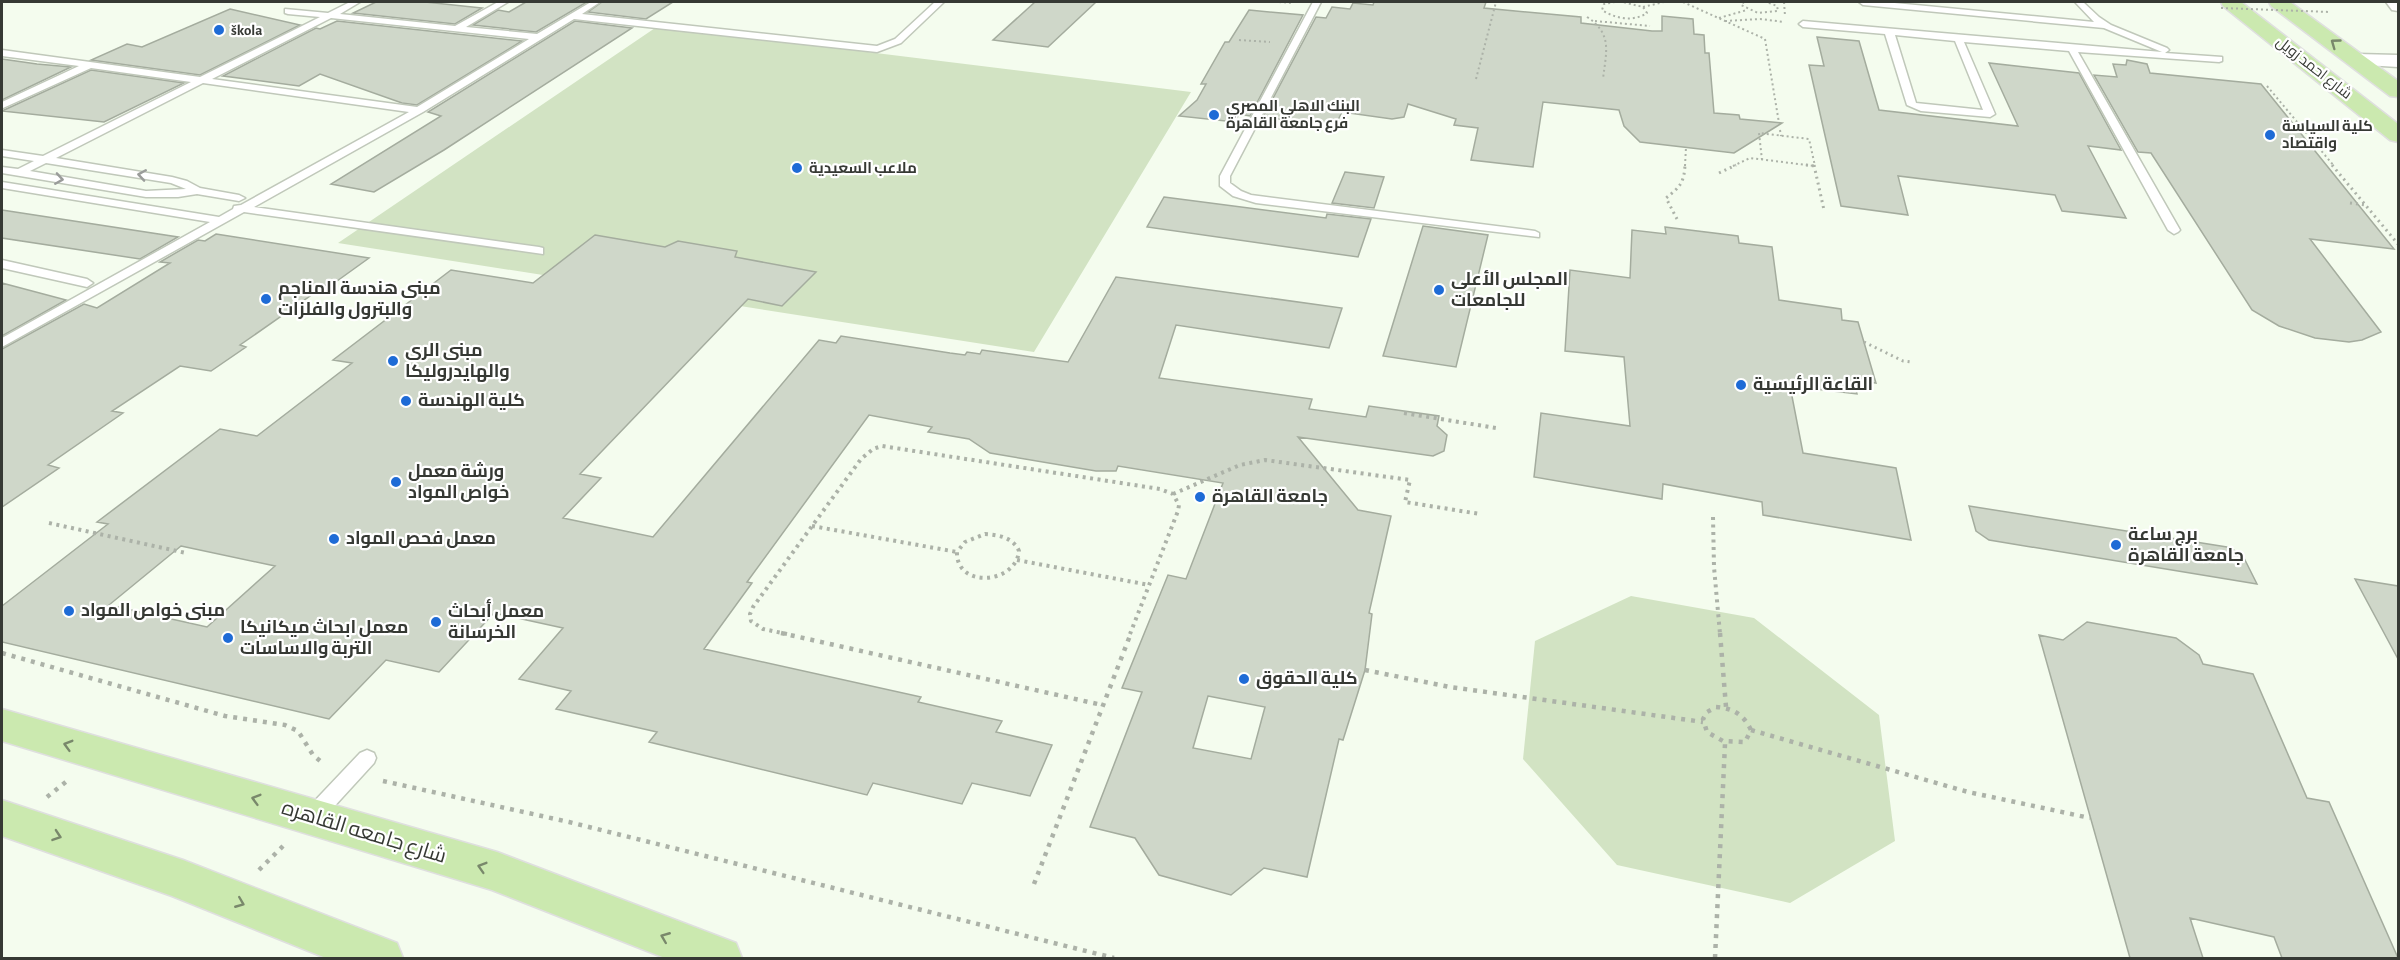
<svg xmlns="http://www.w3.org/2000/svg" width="2400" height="960" font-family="'Alegreya Sans',Cairo,sans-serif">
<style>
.green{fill:#d2e3c3}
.building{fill:#cfd7c9;stroke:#a4ac9e;stroke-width:1.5;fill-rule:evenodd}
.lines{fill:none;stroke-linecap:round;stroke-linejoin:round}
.service-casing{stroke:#c0c8ba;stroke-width:3}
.minor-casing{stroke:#c0c8ba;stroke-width:3}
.primary-casing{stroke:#dfdfdf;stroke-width:3}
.path-far3{stroke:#acb2a8;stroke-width:2;stroke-dasharray:2 3;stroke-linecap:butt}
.path-far2{stroke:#acb2a8;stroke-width:3;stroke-dasharray:2 4;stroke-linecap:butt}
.path-far1{stroke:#acb2a8;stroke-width:4;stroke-dasharray:3 4.5;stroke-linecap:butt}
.path{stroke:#acb2a8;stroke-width:4.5;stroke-dasharray:4 6;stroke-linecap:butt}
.service{fill:#fff;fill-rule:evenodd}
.minor{fill:#fff;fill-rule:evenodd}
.primary{fill:#cbe9af;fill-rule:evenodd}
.path-bridge{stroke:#acb2a8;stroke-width:2;stroke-dasharray:2 3;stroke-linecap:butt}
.oneway{stroke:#79886b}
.oneway2{stroke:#9a9c9a}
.poi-dot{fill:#1e6bd6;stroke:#fff;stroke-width:2}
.labels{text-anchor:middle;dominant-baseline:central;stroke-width:4.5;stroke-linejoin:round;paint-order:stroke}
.far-poi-label{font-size:15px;font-weight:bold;fill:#363934;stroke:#fff;text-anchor:start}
.far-street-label{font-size:15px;fill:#363934;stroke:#fff}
.poi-label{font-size:18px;font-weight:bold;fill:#363934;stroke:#fff;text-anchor:start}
.near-street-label{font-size:21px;fill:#363934;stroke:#fff}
</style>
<rect width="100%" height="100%" fill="#f4fcee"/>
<path class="green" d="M658,26L1191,92L1034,352L338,243Z
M1631,596L1754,618L1879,715L1895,841L1790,903L1617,865L1523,759L1535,641Z"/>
<path class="building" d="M376,2H425L482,8L455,24L353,13Z
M526,2H587L536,32L473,25L498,10L509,12Z
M602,2H673L646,19L588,12Z
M1035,2H1096L1048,47L993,40Z
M1374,2H1486L1484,8L1581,17V23L1652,31H1662V16L1693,19L1694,34L1704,35L1705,53H1709L1714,113L1739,115L1740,119L1782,123L1734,153L1640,142L1624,126L1619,110L1543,102L1533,167L1471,160L1478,128L1454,125L1456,119L1408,104L1404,117L1392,119L1342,112L1335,126L1263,117L1316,17L1326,18L1332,7L1350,9L1353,3L1373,5Z
M230,9L300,25L200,75L91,60L127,44L142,47Z
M1249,10L1303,15L1250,116L1239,114L1235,122L1179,116L1197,100L1206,84H1201L1225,42H1229Z
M337,21L522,41L417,105L402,103L320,74L299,86L223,76L316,28L320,29Z
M575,21L632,28L444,150L374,192L331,184L441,116L428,112Z
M1817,37L1859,41L1879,110L2018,126L1989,63L2079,73L2121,150L2088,146L2126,218L2062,211L2055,195L1898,176L1908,215L1841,206L1809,65L1824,66Z
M2,59L37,64L71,67L2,100Z
M2127,60L2147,64L2150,73L2261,84L2394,249L2310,239L2381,332L2362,340L2349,342L2315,338L2279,326L2252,310L2151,153L2138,152L2094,75L2117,77L2113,64L2126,65Z
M91,70L184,83L104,122L2,111Z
M1345,172L1384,177L1374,208L1332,203Z
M1164,197L1326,218L1327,214L1371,219L1358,257L1147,227Z
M2,210L178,237L140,259L2,238Z
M1423,226L1488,235L1456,367L1383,356Z
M1665,227L1738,236L1739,243L1772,247L1779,300L1841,309L1842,320L1858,322L1876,383L1854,380L1857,394L1790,386L1803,453L1896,468L1911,540L1763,515L1762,502L1663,484L1662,499L1534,477L1541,413L1630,426L1624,357L1565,351L1570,270L1630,278L1632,230L1666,234Z
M216,234L369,258L337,281L333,280L240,345L246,347L211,371L180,366L112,411L123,413L48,465L59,468L2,507V349L84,304L97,308L170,263L160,262L198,240L205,241Z
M595,235L665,247L678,241L737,251L735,257L816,272L782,306L748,299L580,474L601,478L563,518L653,537L819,340L836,343L841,336L950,353L965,355L967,352L980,354L982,350L1068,362L1116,277L1342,308L1329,348L1176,325L1159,378L1312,399L1309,409L1366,417L1369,406L1439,416L1437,426L1447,435L1444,451L1433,456L1298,437L1358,510L1391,516L1369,613L1372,614L1365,670L1343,740L1339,739L1307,877L1264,868L1231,895L1159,875L1135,838L1090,827L1142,692L1122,688L1168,575L1186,579L1223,483L1118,466L1116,471H1096L990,453L969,439L928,432L932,427L869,415L747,582L752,583L704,649L921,697L918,702L1002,721L996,732L1052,745L1030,796L972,783L962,804L873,783L867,795L649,742L657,732L556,709L571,691L519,679L563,628L494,613L439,672L386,660L329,719L2,642V606L108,524L97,522L220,429L257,436L352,363L333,360L451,270L533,283ZM181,546L275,566L207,627L109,605ZM1208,696L1265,707L1251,759L1193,748Z
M2,283L66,300L2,336Z
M1969,506L2227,547L2242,554L2257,584L1989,540L1976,531Z
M2355,579L2398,586V659Z
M2087,622L2176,638L2199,655L2203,664L2253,674L2307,798L2329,802L2398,958H2282L2274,937L2190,918L2203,958H2130L2039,635L2063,640Z"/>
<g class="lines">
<defs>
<path id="service" d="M350,2H360L340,14L455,26L498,2H508L466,27L537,34L591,2H600L582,14L877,46L895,39L935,2H944L901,43L877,52L574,19L423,112L254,207L539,247L543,248V254L244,212L2,347V338L210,222L2,188V182L219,217L233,209L234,206L241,205L409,112L203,83L56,158L172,177L187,181L200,188L239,195L245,198L239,201L197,194L178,197H146L2,173V167L18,169L34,161L2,156V150L43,156L191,82L91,68L3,108L2,102L79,66L2,56V50L200,77L320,17L288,14L285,13V9L328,13ZM331,18L529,39L417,107L212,79ZM46,163L171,183L186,189L146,191L30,171Z
M1313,2H1321L1230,176V183L1241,191L1251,195L1535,231L1539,233V237L1256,203L1233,196L1220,186V176Z
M1859,2H1884L2094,22L2075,2H2083L2099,17L2111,25L2167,48L2169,50L2165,53L2222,57V61L2219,62L2078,52L2180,230L2178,232L2174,234L2168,230L2069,51L1964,42L1995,114L1990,117L1921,111L1907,105L1885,34L1803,27L1799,24L1803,21L2162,52L2104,28L1863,5ZM1895,35L1955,41L1983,110L1916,103Z
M2,260L87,279L93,283L87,287L2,268Z
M367,750L374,753L376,758L374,763L320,822L313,824L306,822L303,816L306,810L360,753Z"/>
<path id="minor" d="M2386,2H2398V11L2392,10Z
M2357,54L2398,55V67L2350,64L2348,60L2350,56Z"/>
<path id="primary" d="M2221,2H2241L2398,124V142L2390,140L2223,6Z
M2269,2H2290L2398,81V97L2390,96L2271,6Z
M2,709L497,852L736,943L742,958H665L492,890L2,741Z
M2,800L183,860L397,943L403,958H326L172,896L2,836Z"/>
</defs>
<use href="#service" class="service-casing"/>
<use href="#minor" class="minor-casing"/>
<use href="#primary" class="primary-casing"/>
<path class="path-far3" d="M1279,2L1293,3
M1615,2L1604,4L1602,10C1616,19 1633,22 1647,13L1643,7L1623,2
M1683,2L1765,39L1779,123
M1744,2L1741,5L1758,13L1778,11L1777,6L1767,2
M1784,2L1785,16
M1643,7L1664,2
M1587,17C1613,34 1606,52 1603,79
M1719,18L1747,10
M1595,21L1650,26
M1725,21L1760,19L1784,22
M1239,40L1270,42
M1476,79L1496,2
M2267,86L2334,166
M1780,130L1781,136
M1762,160L1759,133L1809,139L1815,166
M1685,166L1686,147
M1733,166L1750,158L1815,166"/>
<path class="path-far2" d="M1806,165L1815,166
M1814,165L1824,210
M2332,165L2398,244
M1719,173L1736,165
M2350,203L2365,205
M1677,219L1666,198C1680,187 1684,183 1685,165
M1864,342L1903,361L1911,362"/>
<path class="path-far1" d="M1404,413L1496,428
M1173,494L1240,465L1265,460L1410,480L1405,502L1480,514
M1713,517L1714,567L1720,634
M49,523L186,553
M812,526L957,552
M985,534C998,535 1013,537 1019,551C1016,584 956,589 957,552L965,542Z
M1017,560L1149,585
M787,634L763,629L751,621L750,614L753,607L861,459L873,449L882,446L1160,489L1173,494L1179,505L1178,511L1130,634"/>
<path class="path" d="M781,633L1102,705
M1720,633L1726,707
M2,653L225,716L285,725L298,731L313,755L324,764
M1365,670L1450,687L1703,722
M1716,707C1733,708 1744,715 1751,730L1745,742L1723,741L1707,732L1703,719L1707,712Z
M1751,730L1968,792L2090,818
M383,781L569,822L1114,958
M47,797L67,781
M259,870L283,846
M1034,884L1131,633
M1715,958L1725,744"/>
<use href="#service" class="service"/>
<use href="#minor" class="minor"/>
<use href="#primary" class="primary"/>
<path class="path-bridge" d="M2221,8L2330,12"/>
</g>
<defs><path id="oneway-chevron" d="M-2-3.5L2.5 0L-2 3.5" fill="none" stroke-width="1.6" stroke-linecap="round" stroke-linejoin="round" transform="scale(1.5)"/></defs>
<g class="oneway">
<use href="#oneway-chevron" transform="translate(2335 43) rotate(-144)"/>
<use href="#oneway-chevron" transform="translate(68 745) rotate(-164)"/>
<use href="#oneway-chevron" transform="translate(256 799) rotate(-164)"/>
<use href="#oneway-chevron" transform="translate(57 836) rotate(19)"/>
<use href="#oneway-chevron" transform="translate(482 867) rotate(-163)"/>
<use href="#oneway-chevron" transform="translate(240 903) rotate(22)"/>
<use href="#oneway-chevron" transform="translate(665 937) rotate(-158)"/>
</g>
<g class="oneway2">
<use href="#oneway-chevron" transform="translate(142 175) rotate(-171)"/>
<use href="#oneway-chevron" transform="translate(59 179) rotate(9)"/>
</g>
<g class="poi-dot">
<circle cx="219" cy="30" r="6"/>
<circle cx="1214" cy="115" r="6"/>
<circle cx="2270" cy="135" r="6"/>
<circle cx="797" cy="168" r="6"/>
<circle cx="1439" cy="290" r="6"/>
<circle cx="266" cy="299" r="6"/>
<circle cx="393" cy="361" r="6"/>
<circle cx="1741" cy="385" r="6"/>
<circle cx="406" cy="401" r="6"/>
<circle cx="396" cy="482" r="6"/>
<circle cx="1200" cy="497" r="6"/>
<circle cx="334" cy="539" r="6"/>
<circle cx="2116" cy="545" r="6"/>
<circle cx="69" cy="611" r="6"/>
<circle cx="436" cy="622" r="6"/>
<circle cx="228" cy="638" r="6"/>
<circle cx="1244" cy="679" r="6"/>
</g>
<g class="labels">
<g class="far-poi-label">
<text x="231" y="30">škola</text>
<text x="1226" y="106">البنك الاهلي المصري<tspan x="1226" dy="17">فرع جامعة القاهرة</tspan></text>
<text x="2282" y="126">كلية السياسة<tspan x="2282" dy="17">واقتصاد</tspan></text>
<text x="809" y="168">ملاعب السعيدية</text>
</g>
<g class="far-street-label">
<text transform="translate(2314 68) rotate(38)">شارع احمد زويل</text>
</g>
<g class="poi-label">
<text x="1451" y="280">المجلس الأعلى<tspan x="1451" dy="21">للجامعات</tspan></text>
<text x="278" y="289">مبنى هندسة المناجم<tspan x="278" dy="21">والبترول والفلزات</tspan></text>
<text x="405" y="351">مبنى الرى<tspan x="405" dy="21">والهايدروليكا</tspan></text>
<text x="1753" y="385">القاعة الرئيسية</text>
<text x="418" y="401">كلية الهندسة</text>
<text x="408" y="472">ورشة معمل<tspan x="408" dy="21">خواص المواد</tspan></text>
<text x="1212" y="497">جامعة القاهرة</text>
<text x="2128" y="535">برج ساعة<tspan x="2128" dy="21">جامعة القاهرة</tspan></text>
<text x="346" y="539">معمل فحص المواد</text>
<text x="81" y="611">مبنى خواص المواد</text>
<text x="448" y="612">معمل أبحاث<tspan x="448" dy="21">الخرسانة</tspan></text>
<text x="240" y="628">معمل ابحاث ميكانيكا<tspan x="240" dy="21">التربة والاساسات</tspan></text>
<text x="1256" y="679">كلية الحقوق</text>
</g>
<g class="near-street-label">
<text transform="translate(364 832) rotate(17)">شارع جامعه القاهره</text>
</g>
</g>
<rect width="2400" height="960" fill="none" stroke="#363934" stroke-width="6"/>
</svg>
